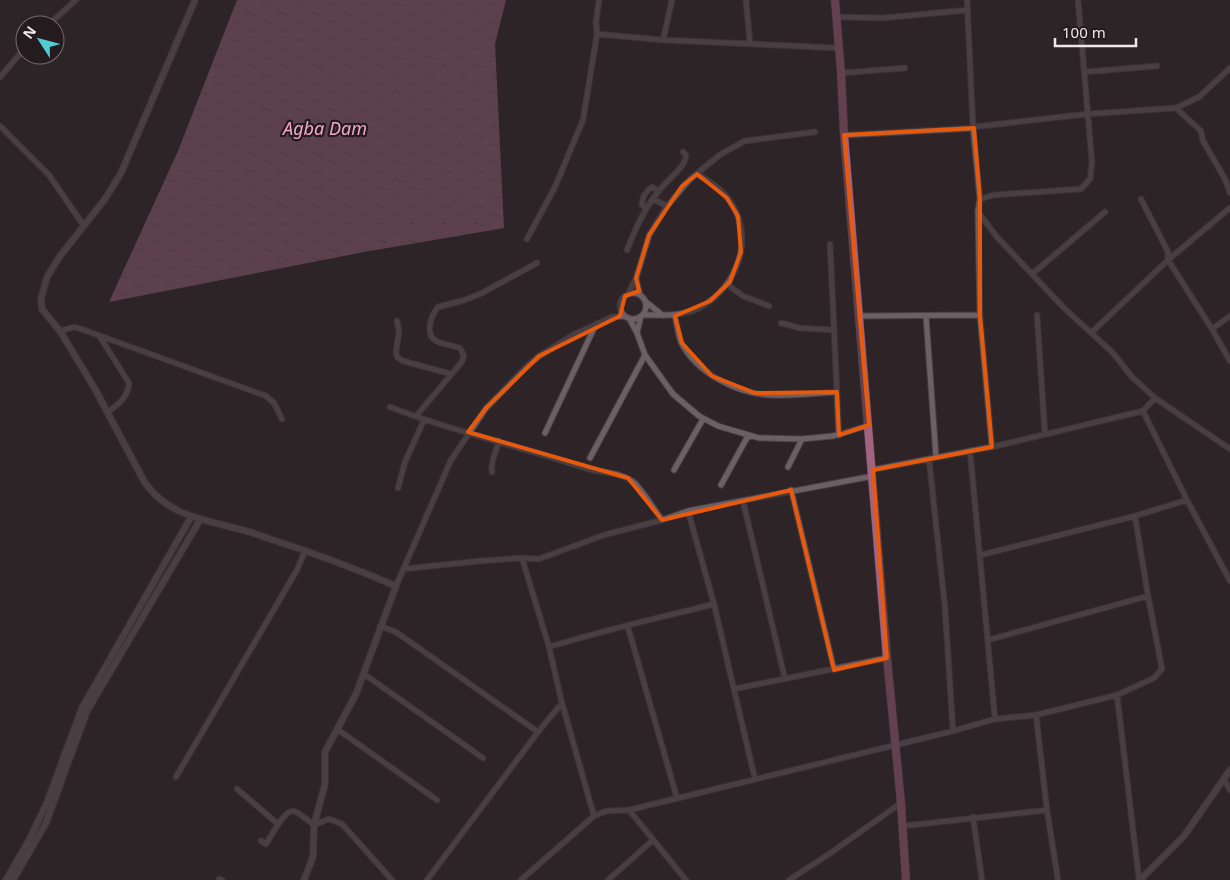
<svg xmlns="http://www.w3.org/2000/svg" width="1230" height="880" font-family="'Noto Sans',sans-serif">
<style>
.water{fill:url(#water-ripples)}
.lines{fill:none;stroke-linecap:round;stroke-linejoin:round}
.minor-casing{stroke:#4a4145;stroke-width:7}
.tertiary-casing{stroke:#4a4145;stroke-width:8}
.primary-casing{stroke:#4a4145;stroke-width:9}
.minor{stroke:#6c6065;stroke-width:5}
.tertiary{stroke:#6c6065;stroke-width:6}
.primary{stroke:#a36281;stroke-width:8}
.marked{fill:none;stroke:#e8590c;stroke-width:4;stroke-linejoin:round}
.labels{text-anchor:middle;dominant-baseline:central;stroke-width:4.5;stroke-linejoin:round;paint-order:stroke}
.water-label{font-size:18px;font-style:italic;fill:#f5a8ca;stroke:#241b1f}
</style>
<defs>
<pattern id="water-ripples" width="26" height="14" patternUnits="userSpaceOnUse" patternTransform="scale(1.25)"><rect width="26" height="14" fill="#96657b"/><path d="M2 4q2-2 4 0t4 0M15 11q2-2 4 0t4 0" fill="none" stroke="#725763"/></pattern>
</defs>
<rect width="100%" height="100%" fill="#2e2428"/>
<path class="water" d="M237,0H506L495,44L504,228L364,252L109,302L178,151Z"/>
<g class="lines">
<defs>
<path id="minor" d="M746,0L750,43
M967,0L973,127L980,199L978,211L980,315L992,447
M837,17L882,18L968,10
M48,25L76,0
M597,34L663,40L839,48
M663,40L672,0
M1084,72L1157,66
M841,73L905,68
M0,77L25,48
M1176,108L1201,131L1203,141L1225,179L1230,193
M0,126L49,175L84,226
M973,127L1087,114L1176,108L1199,97L1230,68
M844,135L974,128
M653,199L667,206
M980,199L994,195L1081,189L1090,179L1092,162L1078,0
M1141,199L1168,252V260L1212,329L1230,361
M646,208L642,205C642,197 646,191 652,187L659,191
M978,212L997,237L1063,307L1113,353L1132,377L1155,398
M527,239L555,187L583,120L597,34L596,22L599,0
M830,244L839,435
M627,250C636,227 646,205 663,186C670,178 686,166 686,155L683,152
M1032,274L1105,212
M636,279L640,295
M728,285L743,296L769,306
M620 306a13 13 0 1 1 26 0a13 13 0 1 1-26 0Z
M628,294L636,278L649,235L667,206L690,179L721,154L745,141L815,132
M645,301L661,314
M643,315C662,315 681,317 699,308C739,288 757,234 727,197C719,187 708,180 697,174
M1037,315L1045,434
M675,316C677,324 678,334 681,342C696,373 738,394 771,395C793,396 815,393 837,392
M859,316L980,315
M926,316L936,457
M629,318L637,333L645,355L673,394L699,416L718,426L759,438L802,439L833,436L869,425
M397,321L399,332L396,352L397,357L403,361L451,374
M781,323L800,328L834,330
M1212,329L1230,316
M60,331L74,327L84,330L266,396L274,403L282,419
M1092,332L1168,260L1230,208
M637,333L641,316
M100,337L129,383C128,397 119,404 108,412
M390,407C454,432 522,447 588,469C601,473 619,472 632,481C641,487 654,510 662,520
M1143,411L1187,500L1230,581
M416,416L461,363L464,356L460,348C445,343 427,345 430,325C431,317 434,312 438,307L465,300L482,293L537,263
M545,433L596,324
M970,451L995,719
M590,458L645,355
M929,459L945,608L953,731
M788,467L802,439
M674,470L703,419
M872,470L992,447L1143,411L1155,398L1230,449
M492,472C490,456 498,453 498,441
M721,485L748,436
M398,488L405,462L424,420
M791,490L834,670
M743,501L785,679
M688,511L714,604L755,779
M981,555L1135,516L1187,500
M522,558L549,647L562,703L594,816
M403,569L480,561L522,558L539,559L604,535L662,520L688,511L873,476
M396,586L451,460L486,408L526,367L539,356L573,335L612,317L625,316
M380,626L396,632L538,732
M628,627L677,798
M988,640L1148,596
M549,647C604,630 659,618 714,604
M364,674L483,758
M734,689L887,658
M1117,695L1139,880
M1036,715L1047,810L1058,880
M337,729L437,800
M176,777L297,570L305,551
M1224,779L1230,790
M237,789L278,824
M629,810L686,880
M973,817L982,880
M903,826L1047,810
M261,841L266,844C271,837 284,809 294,811C300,813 308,821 314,825L329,819L342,824L392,880
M219,879L222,880
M427,880L538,732L562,703
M521,880L594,816L606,811L629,810L953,731L995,719L1036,715L1117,695L1154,678L1162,669L1148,596L1135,516
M608,880L653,840
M789,880L829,854L901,803"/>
<path id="tertiary" d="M195,0L121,173L105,199L60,256L47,277L41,299L42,309L60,331L95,389L145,483C169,515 198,518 234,528C246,530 256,534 267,538C311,552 354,568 396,586L356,694L325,752V784L314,825L313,857L304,880
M6,880L28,842L46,805L82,708L191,517
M13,880L46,823L87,711L200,520
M1140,880L1184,836L1230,770"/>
<path id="primary" d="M835,0L841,73L844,135L887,658L901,803L906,880"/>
</defs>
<use href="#minor" class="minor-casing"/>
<use href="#tertiary" class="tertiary-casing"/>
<use href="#primary" class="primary-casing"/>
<use href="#minor" class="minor"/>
<use href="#tertiary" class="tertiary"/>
<use href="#primary" class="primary"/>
</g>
<path d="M0 0H1230V880H0ZM974,128L980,199V315L992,447L873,470L887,658L834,670L791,490L662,520L628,478L468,432L486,408L539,356L620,316L625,296L639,291L636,278L649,235L682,186L697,174L727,198L738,216L741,252L730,282L710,301L675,316L682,343L712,376L755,393L837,392L839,435L869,425L844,135Z" fill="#2e2428" fill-opacity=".55" fill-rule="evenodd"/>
<path class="marked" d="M974,128L980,199V315L992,447L873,470L887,658L834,670L791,490L662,520L628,478L468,432L486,408L539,356L620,316L625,296L639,291L636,278L649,235L682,186L697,174L727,198L738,216L741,252L730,282L710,301L675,316L682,343L712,376L755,393L837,392L839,435L869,425L844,135Z"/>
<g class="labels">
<g class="water-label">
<text x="325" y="128">Agba Dam</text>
</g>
</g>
<g transform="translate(40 40) rotate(306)"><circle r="24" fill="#241b1f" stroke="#756d70"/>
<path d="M0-4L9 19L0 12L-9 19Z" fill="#51ccd4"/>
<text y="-8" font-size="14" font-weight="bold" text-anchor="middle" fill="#eee7ea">N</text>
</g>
<path d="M1055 38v8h81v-8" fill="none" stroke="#eee7ea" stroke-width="2.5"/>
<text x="1062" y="38" font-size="15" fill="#eee7ea" stroke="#241b1f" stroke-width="4" paint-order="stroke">100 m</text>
</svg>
